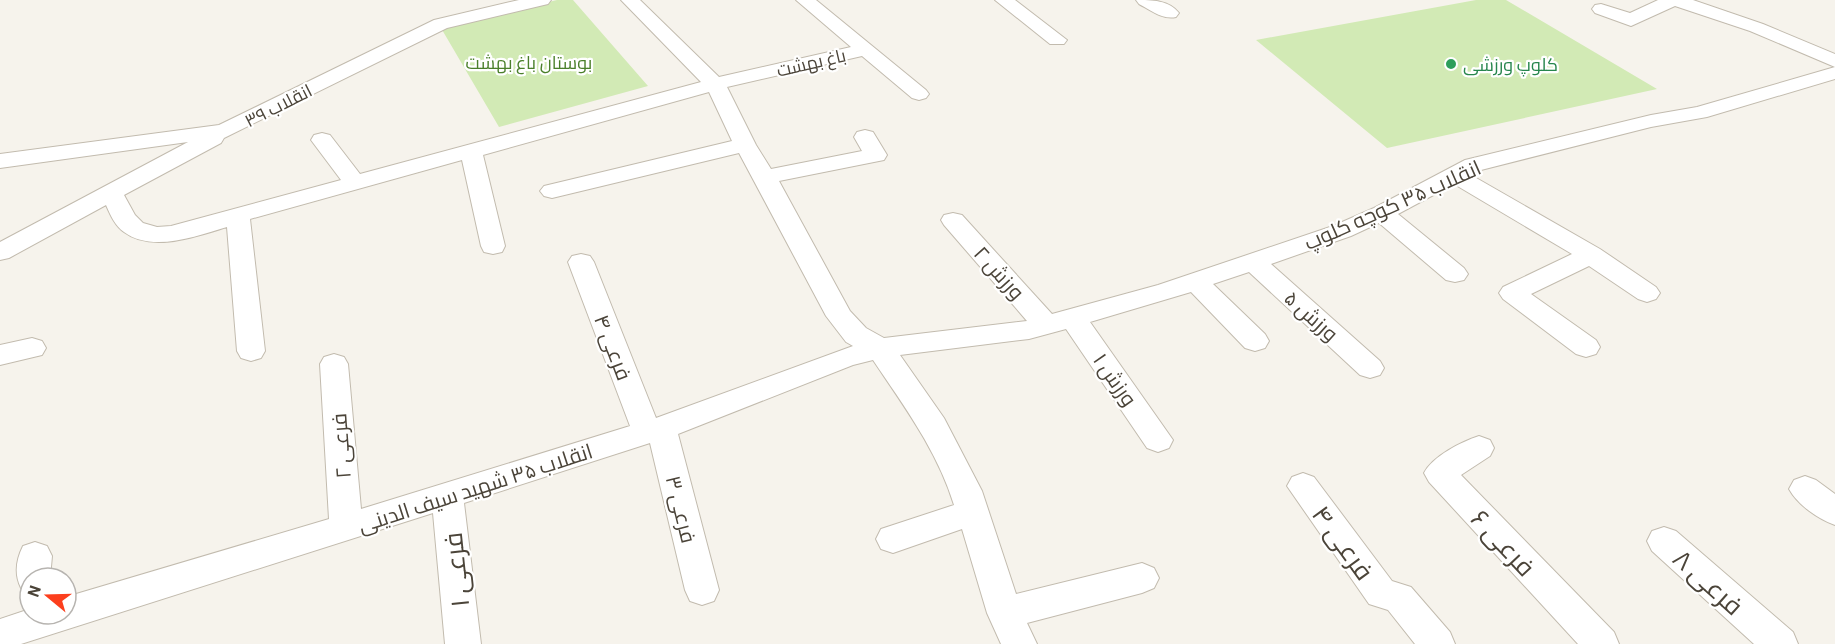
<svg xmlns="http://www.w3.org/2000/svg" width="1835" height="644" font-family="Barlow,Cairo,sans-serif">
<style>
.green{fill:#d2eab5}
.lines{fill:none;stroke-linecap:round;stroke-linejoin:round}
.minor-casing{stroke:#c2bbae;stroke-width:2}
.minor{fill:#fff;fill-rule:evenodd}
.leisure-dot{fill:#2e9e5b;stroke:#fff;stroke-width:2}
.labels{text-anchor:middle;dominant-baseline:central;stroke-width:4.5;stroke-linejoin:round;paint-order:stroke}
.far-park-label{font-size:18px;fill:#4a7f2a;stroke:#fff}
.far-street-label{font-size:18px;fill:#4b4439;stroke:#fff}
.far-leisure-label{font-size:18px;fill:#27864d;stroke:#fff;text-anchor:start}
.street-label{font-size:21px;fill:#4b4439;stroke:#fff}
.near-street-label{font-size:26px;fill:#4b4439;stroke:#fff}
</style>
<rect width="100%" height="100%" fill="#f6f3ec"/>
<path class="green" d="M557,0H573L648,86L499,127L441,28Z
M1476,0H1506L1657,89L1387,148L1256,40Z"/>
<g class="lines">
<defs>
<path id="minor" d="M519,0H551L548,4L447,28L224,138L221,143L124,195L135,215L143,223L157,227L171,226L341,180L311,140L314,135L322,133L330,135L360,174L701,82L621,0H640L719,77L851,47L796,0H816L926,90L929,94L926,98L919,100L912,98L862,56L727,87L756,145L771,169L862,151L854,137L857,132L865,130L873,132L887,155L884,160L779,181L850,311L866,328L884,338L1027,321L944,225L941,220L944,215L953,213L962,215L1052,314L1158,285L1333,226L1374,208L1465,160L1651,115L1697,107L1835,67V79L1707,117L1651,127L1481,170L1471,175L1600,249L1656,287L1660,293L1656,299L1647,302L1638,299L1589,266L1531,294L1596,340L1600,347L1596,354L1586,357L1576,354L1503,299L1499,293L1503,287L1572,254L1454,184L1398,214L1464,268L1468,274L1464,280L1455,282L1446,280L1379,223L1351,236L1271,264L1380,361L1384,368L1380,375L1370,378L1360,375L1249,272L1213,284L1265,334L1269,341L1265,348L1255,351L1245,348L1191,292L1090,322L1173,440L1169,448L1158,452L1147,448L1066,329L1029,339L900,355L944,418L982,491L1016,594L1142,563L1154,568L1159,578L1154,588L1142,593L1027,623L1037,644H1001L987,613L962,529L893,553L881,549L876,539L881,529L954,505C938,452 904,406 873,360L853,365L678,434L719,590L714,601L702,605L690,601L685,590L650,443L464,503L481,644H445L433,513L21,644H0V619L30,609V614H66V597L329,519L320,364L324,357L334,354L344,357L348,364L361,509L630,426L568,262L572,256L581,254L590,256L594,262L656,418L853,346L846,342L826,316L739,153L552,198L544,196L540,191L544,186L732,141L709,92L483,155L505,246L502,252L493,254L484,252L481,246L462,160L250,219L265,351L261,358L251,361L241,358L237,351L227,227C197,236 152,253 124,232C115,226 110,214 106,205L9,258L0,260V242L188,142L0,168V154L219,125L434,20Z
M995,0H1015L1067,40L1064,44H1050Z
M1136,0C1152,0 1169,0 1179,13L1176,17C1163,20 1150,10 1139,4Z
M1658,0H1693L1763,24L1835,54V67L1750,31L1675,6L1631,26L1595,13L1592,9L1595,5L1601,4L1630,13Z
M32,338L42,341L46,348L42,355L0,365V345Z
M1479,436L1490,440L1494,448L1490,456L1461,475L1614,632L1619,644H1578L1429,482L1424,473C1433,456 1461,442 1479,436Z
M1303,473L1314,477L1392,581L1411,587L1450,632L1455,644H1415L1388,610L1369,604L1287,486L1292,477Z
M1805,476L1816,480L1835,494V525C1818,519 1798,505 1789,489L1794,480Z
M1664,527L1676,531L1793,632L1798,644H1754L1652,551L1647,541L1652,531Z
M35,542L47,546L52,556L50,578H30V592L21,588C14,574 16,560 23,546Z"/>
</defs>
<use href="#minor" class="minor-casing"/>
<use href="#minor" class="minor"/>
</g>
<circle class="leisure-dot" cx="1451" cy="64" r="6"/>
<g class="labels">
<g class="far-park-label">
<text x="529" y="62">بوستان باغ بهشت</text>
</g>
<g class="far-street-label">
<text transform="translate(811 62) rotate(-13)">باغ بهشت</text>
<text transform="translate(278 105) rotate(-27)">انقلاب ۳۹</text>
</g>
<g class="far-leisure-label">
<text x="1463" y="64">کلوپ ورزشی</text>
</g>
<g class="street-label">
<text transform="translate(1392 204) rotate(-24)">انقلاب ۳۵ کوچه کلوپ</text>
<text transform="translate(1000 272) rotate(48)">ورزش ۲</text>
<text transform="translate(1312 315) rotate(42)">ورزش ۵</text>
<text transform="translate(614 347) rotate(69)">فرعی ۴</text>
<text transform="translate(1116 379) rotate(55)">ورزش ۱</text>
<text transform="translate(340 446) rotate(-94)">فرعی ۲</text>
<text transform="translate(475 487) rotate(-18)">انقلاب ۳۵ شهید سیف الدینی</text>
<text transform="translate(682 509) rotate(76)">فرعی ۳</text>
</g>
<g class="near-street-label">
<text transform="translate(1344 542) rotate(54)">فرعی ۴</text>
<text transform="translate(1504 542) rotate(47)">فرعی ۶</text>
<text transform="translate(455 570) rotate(-96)">فرعی ۱</text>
<text transform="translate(1709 581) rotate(42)">فرعی ۸</text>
</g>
</g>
<g transform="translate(48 596) rotate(289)"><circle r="28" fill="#ffffff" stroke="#b7b4b0" stroke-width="1.5"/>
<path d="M0-4.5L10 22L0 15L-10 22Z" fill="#fc3f1d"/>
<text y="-9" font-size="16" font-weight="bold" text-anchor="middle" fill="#4b4439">N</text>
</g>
</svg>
